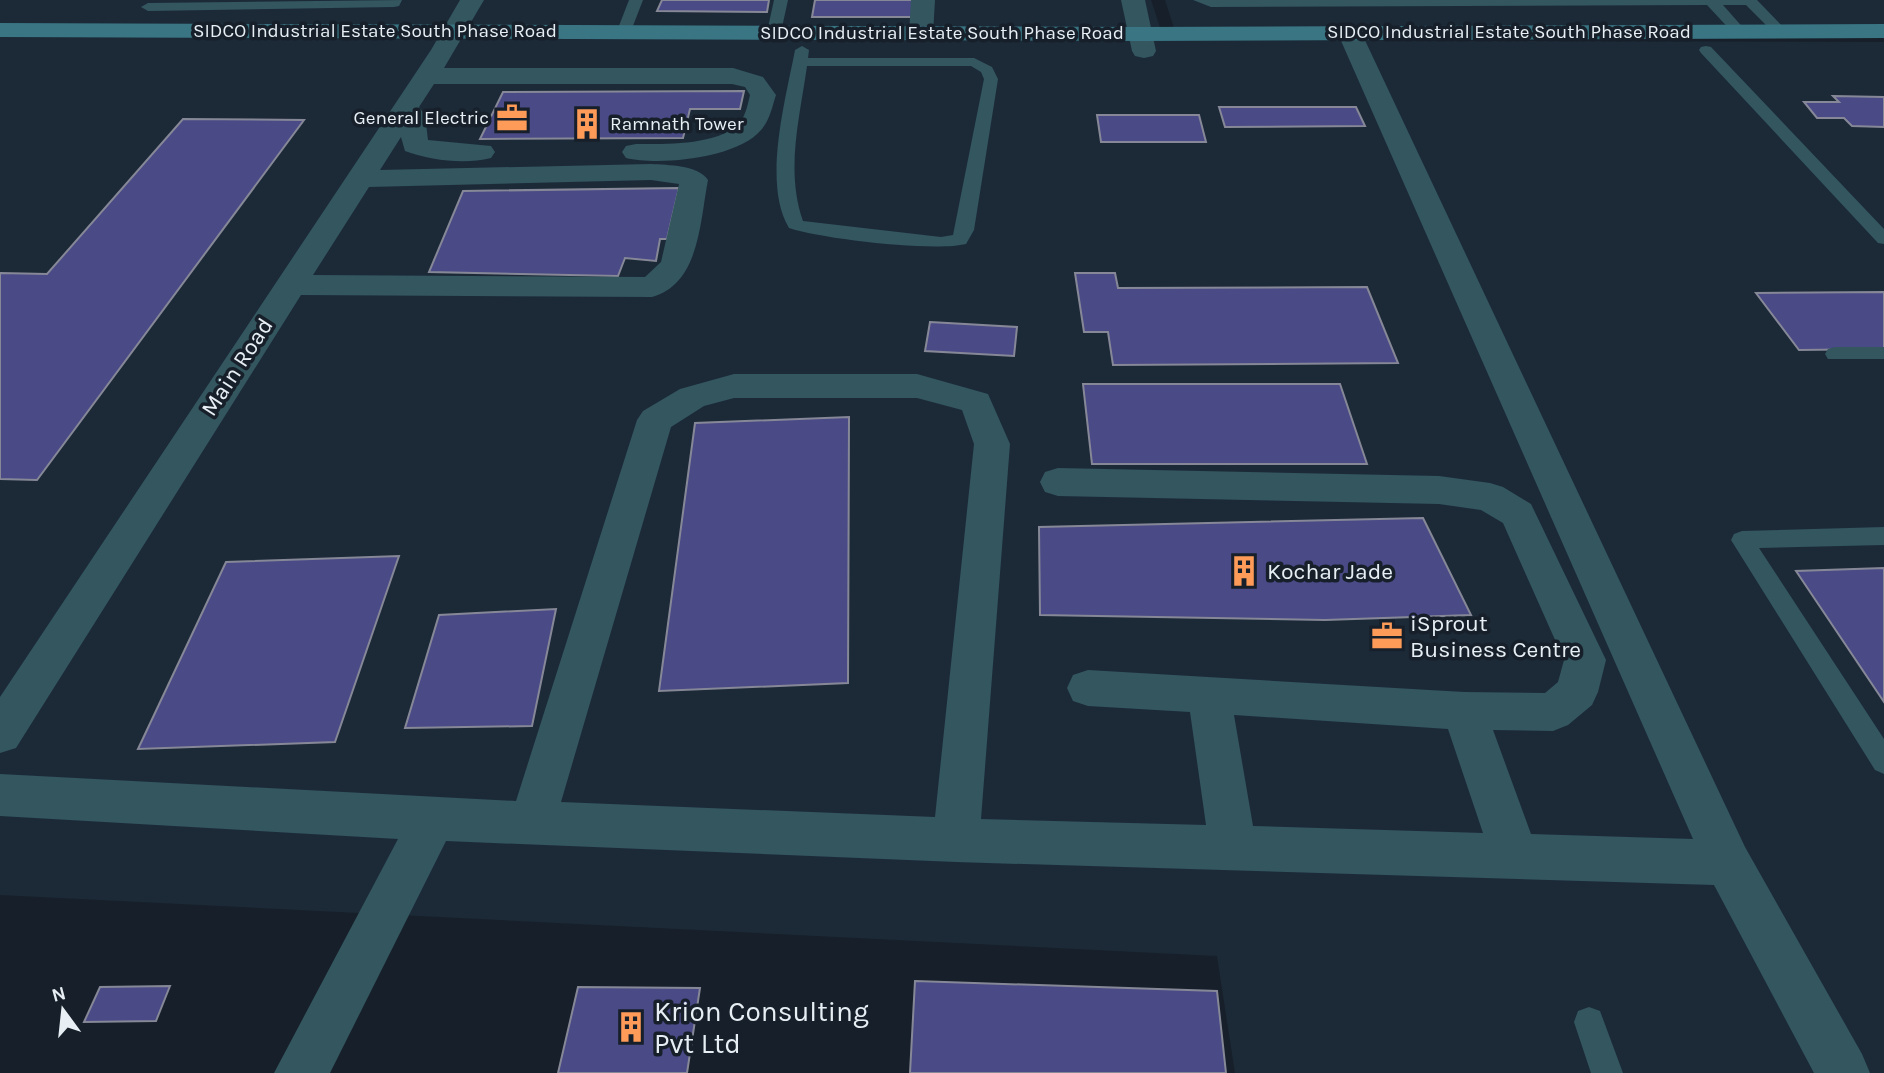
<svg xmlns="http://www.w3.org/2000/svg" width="1884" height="1073" font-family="Karla,sans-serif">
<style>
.built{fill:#1c2a38}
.building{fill:#4a4a86;stroke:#868897;stroke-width:2}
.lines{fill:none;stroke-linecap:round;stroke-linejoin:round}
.lane{fill:#33565f;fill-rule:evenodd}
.street{fill:#33565f;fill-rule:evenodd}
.secondary{fill:#397583;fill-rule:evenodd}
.labels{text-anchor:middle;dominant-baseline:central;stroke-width:7;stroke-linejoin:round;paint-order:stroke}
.far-street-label{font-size:19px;fill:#e7eef4;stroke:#17202a}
.far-poi-label{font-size:19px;fill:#e7eef4;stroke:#17202a;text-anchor:end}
.street-label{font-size:23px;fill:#e7eef4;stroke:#17202a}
.poi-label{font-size:23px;fill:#e7eef4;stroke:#17202a;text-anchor:start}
.near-poi-label{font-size:28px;fill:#e7eef4;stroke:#17202a;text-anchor:start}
</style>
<rect width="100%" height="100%" fill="#17202a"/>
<path class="built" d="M0,0H1151L1164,40L1884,42V1073H1235L1217,956L0,895Z
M1165,0H1884V35L1176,34Z"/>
<path class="building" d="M662,0H769L767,12L657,11Z
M815,0H917L916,17H812Z
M744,91L740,109H690L683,138L480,139L503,92Z
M1833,96L1884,97V127L1852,126L1844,118H1817L1804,102H1839Z
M1219,107H1356L1365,126L1225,127Z
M1097,115H1199L1206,142H1101Z
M183,119L304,120L37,480L0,479V273L47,274Z
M679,188L667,239H660L656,261L625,258L618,276L429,272L463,191Z
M1075,273H1115L1118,288L1367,287L1398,363L1113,365L1108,332H1084Z
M1884,292V349L1799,350L1756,293Z
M930,322L1017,327L1014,356L925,351Z
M1083,384H1340L1367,464H1092Z
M849,417L848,683L659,691L695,423Z
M1423,518L1471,615L1325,620L1040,615L1039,527Z
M399,556L335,742L138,749L226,562Z
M1884,568V702L1796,571Z
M556,609L532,726L405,728L439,615Z
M915,981L1217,991L1226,1073H910Z
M170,986L156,1021L84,1022L100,987Z
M578,987L700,988L687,1073H558Z"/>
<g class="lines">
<path class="lane" d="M402,0L399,6L394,7L148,11L141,7L148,3Z
M629,0H643L631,31L624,35L617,31Z
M774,0H788L781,32L774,36L767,32Z
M1193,0H1757L1787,31L1785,34H1775L1746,5H1723L1746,31L1739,35L1734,34L1707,5L1211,7Z
M802,46L809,50L808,58H974L992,67L998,79L974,230L966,244C934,252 822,239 789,228C762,184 786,98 795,50ZM807,66H971L981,72L984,79L953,235L941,237L803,221C785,170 800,117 807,66Z
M1706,46L1711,47L1884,229V244L1878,243L1701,53L1699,50L1701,47Z
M1835,347H1884V359H1828L1825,354L1828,349Z
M1884,527V545L1759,548L1884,739V774L1875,770L1731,540L1734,534L1742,531Z
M1589,1007L1600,1011L1623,1073H1591L1574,1022L1578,1011Z"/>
<path class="street" d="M460,0H484L444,68H733L763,77L776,95C772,107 770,120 761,130C738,158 660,166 626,158L622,152L626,146L636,144C665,144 721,146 741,121C746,114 748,103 750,95L745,87L732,84H434L419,107L425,115L428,140L491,146L495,152L491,158C463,165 431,160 405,151L401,137L380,170L651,164C668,165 698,165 708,180C700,220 700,284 652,297L301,295L16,748L0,753V697L431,50ZM651,180L679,184L661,262L645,277L313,275L369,187Z
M911,0H935L933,34L930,39L921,41L912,39L909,34Z
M1121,0H1145L1156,51L1153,56L1144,58L1135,56L1132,51Z
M1350,27L1359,29L1362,34L1745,847L1862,1054L1870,1073H1814L1714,885L956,862L446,841L330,1073H274L398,839L0,816V774L516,801L637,420L643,411L680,389L734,374H917L988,394L1010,444L981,819L1206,825L1190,712L1088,706L1073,701L1067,688L1073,675L1088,670L1464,692L1545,693L1558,682L1564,660L1503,523L1481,510L1439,504L1058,496L1045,492L1040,482L1045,472L1058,468L1439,476L1490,483L1503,487L1531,504L1606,660L1598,692L1592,705L1568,725L1553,731L1493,730L1531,834L1693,839L1338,34L1341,29ZM734,398H917L962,410L974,444L935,817L561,802L671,427L704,406ZM1234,715L1448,729L1483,833L1253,826Z"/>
<path class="secondary" d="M0,23L1141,27L1884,24V38L1141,41L0,37Z"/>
</g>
<defs>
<symbol id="office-bare" viewBox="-9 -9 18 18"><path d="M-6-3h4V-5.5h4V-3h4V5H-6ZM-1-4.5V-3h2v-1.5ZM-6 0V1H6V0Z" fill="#fe9b58" stroke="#17202a" stroke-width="2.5" paint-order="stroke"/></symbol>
<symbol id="building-bare" viewBox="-9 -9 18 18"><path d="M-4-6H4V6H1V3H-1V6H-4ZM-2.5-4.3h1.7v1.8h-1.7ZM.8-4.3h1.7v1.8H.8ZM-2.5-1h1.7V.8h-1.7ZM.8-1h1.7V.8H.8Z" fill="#fe9b58" stroke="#17202a" stroke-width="2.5" paint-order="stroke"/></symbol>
</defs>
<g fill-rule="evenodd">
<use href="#office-bare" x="490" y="96" width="44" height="44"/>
<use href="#building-bare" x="565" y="102" width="44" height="44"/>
<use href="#building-bare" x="1222" y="549" width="44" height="44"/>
<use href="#office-bare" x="1365" y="614" width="44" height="44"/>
<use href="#building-bare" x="609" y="1005" width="44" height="44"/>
</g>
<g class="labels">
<g class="far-street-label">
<text x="375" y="31">SIDCO Industrial Estate South Phase Road</text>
<text x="1509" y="32">SIDCO Industrial Estate South Phase Road</text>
<text x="942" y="33">SIDCO Industrial Estate South Phase Road</text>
</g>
<g class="far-poi-label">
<text x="489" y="118">General Electric</text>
<text x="610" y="124" text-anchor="start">Ramnath Tower</text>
</g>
<g class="street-label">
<text transform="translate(237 367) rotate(-57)">Main Road</text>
</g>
<g class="poi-label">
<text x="1267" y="571">Kochar Jade</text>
<text x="1410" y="623">iSprout<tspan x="1410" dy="26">Business Centre</tspan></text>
</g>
<g class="near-poi-label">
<text x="654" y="1011">Krion Consulting<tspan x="654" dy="32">Pvt Ltd</tspan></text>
</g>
</g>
<g transform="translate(63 1010) rotate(345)" stroke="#17202a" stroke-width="5" paint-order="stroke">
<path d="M0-5L12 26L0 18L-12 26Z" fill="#e7eef4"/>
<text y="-10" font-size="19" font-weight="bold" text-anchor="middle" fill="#e7eef4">N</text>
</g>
</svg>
